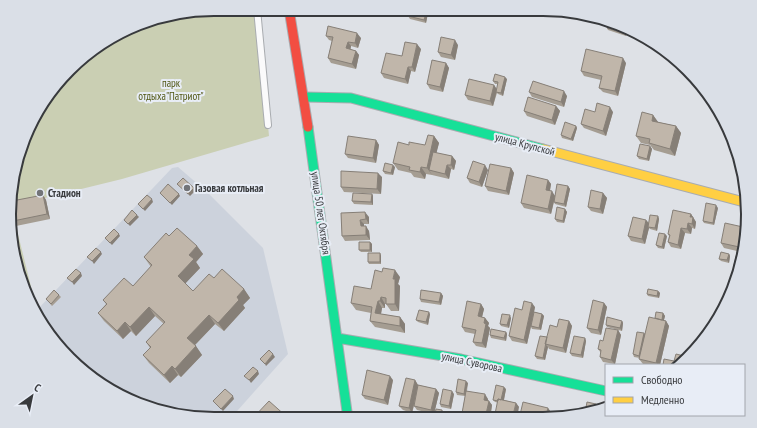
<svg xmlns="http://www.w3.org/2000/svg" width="757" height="428" font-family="'PT Sans Narrow',sans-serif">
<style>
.built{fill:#ccd2dc}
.green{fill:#cacfb3}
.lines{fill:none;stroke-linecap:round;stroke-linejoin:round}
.lane-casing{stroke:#a9acb0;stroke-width:8}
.fast-casing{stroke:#a9acb0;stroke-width:11}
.slow-casing{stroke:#a9acb0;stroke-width:11}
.jam-casing{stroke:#a9acb0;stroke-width:11}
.lane{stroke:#fafafb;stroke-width:6}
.fast{stroke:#16e098;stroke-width:9}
.slow{stroke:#ffcf43;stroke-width:9}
.jam{stroke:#f24e42;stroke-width:9}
.wall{fill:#a59d92}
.shaded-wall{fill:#867f77}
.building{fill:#c0b6aa;stroke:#867f77}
.poi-dot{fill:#727478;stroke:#e8edf6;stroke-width:1.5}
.labels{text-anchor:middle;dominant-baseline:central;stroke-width:4;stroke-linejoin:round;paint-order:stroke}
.park-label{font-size:11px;fill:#515714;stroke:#e8edf6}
.street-label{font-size:11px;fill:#383a3d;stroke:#e8edf6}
.poi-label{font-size:11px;font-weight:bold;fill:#383a3d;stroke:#e8edf6;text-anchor:start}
.rim{fill:none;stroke:#383a3d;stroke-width:2}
</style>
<rect width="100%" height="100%" fill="#dee1e6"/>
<path class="built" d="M178,167L207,192L263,248L288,354L230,419H200L148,408L100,385L52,339L38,315L37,310L172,168Z"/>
<path class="green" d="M214,9H257L269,136L122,179L12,206L16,226L38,315L25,292L9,227L16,161L44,100L89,51L148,20Z"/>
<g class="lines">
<defs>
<path id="lane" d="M257,9L268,125"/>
<path id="fast" d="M304,97L351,98L543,149
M308,127L348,419
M337,338L461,359L606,391"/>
<path id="slow" d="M543,149L744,202"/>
<path id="jam" d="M289,9L308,127"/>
</defs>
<use href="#lane" class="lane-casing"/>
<use href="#fast" class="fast-casing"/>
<use href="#slow" class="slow-casing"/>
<use href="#jam" class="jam-casing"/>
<use href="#lane" class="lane"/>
<use href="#fast" class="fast"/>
<use href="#slow" class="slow"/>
<use href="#jam" class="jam"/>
</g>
<path class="wall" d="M428,13L426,23L410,19L408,16Z
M607,28L627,29L628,31L626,36L608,30Z
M326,36L361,38L358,48L351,46L350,49L356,51L359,55L356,69L331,63L328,58L332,41L329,40Z
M458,45L455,60L441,57L438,52Z
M421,49L415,72L411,71L408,84L384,78L381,73L402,56Z
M446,63L449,68L443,92L430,89L427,84Z
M626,63L618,96L603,92L599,88L601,80L584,76L581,71Z
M507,79L503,96L498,94L497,93L493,106L468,100L465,95L494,85L497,89L498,84H495L493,81Z
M529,92L567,96L564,107L532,97Z
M556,106L560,111L555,125L527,116L524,111Z
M595,112H613L606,136L584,128L581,124Z
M653,115L658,122L676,126L681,133L675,156L654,150L650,145L641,143L636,136Z
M576,126L577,128L573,141L562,138L561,135Z
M434,136L439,143L436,153L452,156L456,161L454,170L451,169L449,179L432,175V174V175L426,174L425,179L414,177L411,173L398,170L393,163L409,145H425Z
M376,140L379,145L376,163L348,158L345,154Z
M650,146L652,149L649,161L639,159L637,156Z
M395,167L393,175L385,174L383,171Z
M511,168L514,173L509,195L488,191L485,186Z
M488,170L482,187L470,183L467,178Z
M382,177L381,194L344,192L341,187Z
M548,180L551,184L550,191L555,196L568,186L570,189L566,207L555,204L554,202L551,214L524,208L521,203Z
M603,193L607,198L603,214L591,211L588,207Z
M372,194L373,196V205L354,204L352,201Z
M43,195L46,200L50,219L16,226L13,221Z
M718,208L714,225L704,223L703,221Z
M565,209L567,212L564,223L557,222L555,219Z
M341,213L369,217V224H364V226L369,231L370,240L345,241L342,236Z
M691,214L696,222L695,229L692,228L691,234L685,233L681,249L671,247L668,242L669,236L668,234Z
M658,216L659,219L657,231L650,229L649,228L645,244L631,241L628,236L646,220L649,223Z
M744,222V254L738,268L736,267L734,265L737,251L724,248L721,243L743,227Z
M169,236L197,246L203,254L196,262L200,268L185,283L193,291L214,278L244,289L250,298L243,305L245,308L224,331L215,324L195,345L202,355L181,377L178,375L170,383L149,363L143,355L150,348L146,342L164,324L155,316L136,336L131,331L123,339L104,321L98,313L106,304L103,300L133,286L151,267L144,257Z
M667,236L664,249L658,248L656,245Z
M370,242L372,244V252H361L359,250Z
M380,253L381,256V264H369L368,262Z
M729,254L730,256L729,263L721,261L719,259Z
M400,277L398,284L400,286L399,311H391L386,304H385V308H382L381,314L400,317L405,324V333L375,327L370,321L371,313L356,310L351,303L371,289Z
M658,291L660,293L659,298L648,296L647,294Z
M441,293L443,296L441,305L421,302L420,299Z
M59,295L61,297L52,306L46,299Z
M604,303L607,307L601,335L591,333L587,328Z
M481,304L484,309L482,317L485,318L489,323L488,326L490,328L486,348L476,346L473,342L475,334L465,332L462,327Z
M535,307L534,312L542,314L544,316L541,330L532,329L531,327L527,344L512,341L509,336L522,310Z
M663,313L665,316L664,320L666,321L669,326L660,365H649L643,364L639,359L640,358L634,357L633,354L644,333L645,334L655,318Z
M430,314L428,325L418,322L416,320Z
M511,318L509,328L501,326L500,324Z
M569,321L572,326L566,353L549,349L548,347L545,360L537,359L535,356L547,337L557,327Z
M622,321L623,323L622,331L607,327L606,325Z
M618,330L621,335L615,364L603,362L600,357L601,353L598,349L603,341Z
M506,332L507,334L506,341L491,338L490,335Z
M585,338L586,341L583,358L572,356L570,353Z
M393,380L388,405L365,399L362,395Z
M415,380L418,385L436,389L439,393L434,414L417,410L414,406L412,413L403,410L399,406Z
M468,383L467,391L488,399V400L492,405L490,419L485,418V419H461L465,396L457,395L456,392Z
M506,389L504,400L516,403L519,407L495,402L493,400Z
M454,394L451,409L441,407L440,404Z"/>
<path class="shaded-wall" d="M427,10L428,13L426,23L424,20Z
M627,29L628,31L626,36L625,34Z
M357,33L361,38L358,48L355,43Z
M455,40L458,45L455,60L451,55Z
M348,42L351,46L350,53L346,48Z
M417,44L421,49L415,72L412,67Z
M356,51L359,55L356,69L352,64Z
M623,58L626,63L618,96L615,91Z
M446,63L449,68L443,92L440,87Z
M408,67L411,71L408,84L405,79Z
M505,77L507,79L503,96L501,93Z
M494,85L497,90L493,106L490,101Z
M564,91L567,96L564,107L561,102Z
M556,106L560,111L555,125L552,120Z
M610,107L613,112L606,136L603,131Z
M653,115L658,122L657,127L652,121Z
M576,126L577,128L573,141L571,139Z
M676,126L681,133L675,156L670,149Z
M434,136L439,143L432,171L429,170L432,175L427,168Z
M376,140L379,145L376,163L373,158Z
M650,146L652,149L649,161L647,159Z
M452,156L456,161L454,170L451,165Z
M393,165L395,167L393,175L391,173Z
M447,165L451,169L449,179L445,174Z
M485,165L488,170L482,187L479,182Z
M421,167L426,174L425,179L420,172Z
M511,168L514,173L509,195L506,191Z
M378,173L382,177L381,194L377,189Z
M548,180L551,184L549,195L546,190Z
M568,186L570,189L566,207L564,204Z
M194,188L196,190L190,196L188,194Z
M552,191L555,196L551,214L548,209Z
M603,193L607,198L603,214L600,209Z
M179,194L180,196L172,205L170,203Z
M372,194L373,196V205L371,202Z
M43,195L46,200L50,219L47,214Z
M152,199L153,202L145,211L143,209Z
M716,205L718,208L714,225L713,223Z
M565,209L567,212L564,223L563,221Z
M365,212L369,217V224L366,219Z
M691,214L696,222L695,229L692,224L690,217Z
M137,215L139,217L130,226L128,224Z
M658,216L659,219L657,231L655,228Z
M360,220L364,224V231L361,226Z
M646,220L650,225L648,227L649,228L645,244L642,239Z
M688,223L692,228L691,234L687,229Z
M366,226L369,231L370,240L366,235Z
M681,228L685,233L681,249L678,245Z
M119,234L120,236L112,245L110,243Z
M665,234L667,236L664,249L662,247Z
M370,242L372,244V252L370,250Z
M197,246L203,254L196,262L200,268L184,285L178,276L189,255Z
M101,252L102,254L94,264L92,261Z
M380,253L381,256V264L380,262Z
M729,254L730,256L729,263L727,260Z
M395,270L400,277L398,284L400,286L399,311L395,304L393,279Z
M81,273L82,276L74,285L72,282Z
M244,289L250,298L243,305L245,308L224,331L218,323L237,297Z
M658,291L660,293L659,298L657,296Z
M441,293L443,296L441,305L439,302Z
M381,297L385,304V308L380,301Z
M378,301L382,308L380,319L375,313Z
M532,303L535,307L527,344L524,340Z
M604,303L607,307L601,335L598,330Z
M481,304L484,309L481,321L478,316Z
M149,307L155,316L136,336L130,327Z
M429,312L430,314L428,325L426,322Z
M663,313L665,316L663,323L661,321Z
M542,314L544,316L541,330L539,328Z
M209,315L215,324L193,347L187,338Z
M510,315L511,318L509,328L507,325Z
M400,317L405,324V333L400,326Z
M485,318L489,323L488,326L490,328L486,348L482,343L484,323Z
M569,321L572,326L566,353L563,348Z
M622,321L623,323L622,331L620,328Z
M666,321L669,326L660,365H658L656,363Z
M125,322L131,331L123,339L117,331Z
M618,330L621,335L615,364L611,360Z
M506,332L507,334L506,341L504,338Z
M644,333L646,336L641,358L639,356Z
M585,338L586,341L583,358L581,355Z
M546,345L548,347L545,360L543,358Z
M196,346L202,355L181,377L175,369Z
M273,354L275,357L266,366L265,364Z
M684,356L687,360L683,363Z
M172,366L178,375L170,383L164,375Z
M258,371L259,374L251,383L249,380Z
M390,376L393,380L388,405L384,400Z
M415,380L418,385L412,413L409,408Z
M466,381L468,383L465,396L464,394Z
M504,387L506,389L503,404L501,401Z
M436,389L439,393L434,414L431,410Z
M452,391L454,394L451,409L449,406Z
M485,394L488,399L487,404L484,400Z
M233,396L234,399L223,411L221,409Z
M489,401L492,405L490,419L486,414Z
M516,403L519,407L517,419H512Z
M596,404L597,406L596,411H594Z
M548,408L551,412L550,419H545Z
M442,410L444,413L442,419H440Z
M482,413L485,418V419H481Z"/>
<path class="building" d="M410,9H423L427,10L424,20L408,16Z
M609,22L627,29L625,34L607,28Z
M328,26L357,33L355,43L348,42L346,48L356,51L352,64L328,58L333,37L326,36Z
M441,37L455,40L451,55L438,52Z
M405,42L417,44L412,67H408L405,79L381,73L386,53L402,56Z
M586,49L623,58L615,91L599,88L602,76L581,71Z
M432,60L446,63L440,87L427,84Z
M495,74L505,77L501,93L496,92L498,82L493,81Z
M469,79L494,85L490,101L465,95Z
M533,81L564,91L561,102L529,92Z
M528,97L556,106L552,120L524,111Z
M597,103L610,107L603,131L581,124L585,109L595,112Z
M642,112L653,115L652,121L676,126L670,149L649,143L650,139L636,136Z
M565,122L576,126L571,139L561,135Z
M428,135L434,136L427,168L421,167L420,172L409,170L410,167L393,163L398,142L409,145V142L425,145Z
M348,136L376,140L373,158L345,154Z
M640,144L650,146L647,159L637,156Z
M433,152L452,156L451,165H447L445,174L429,170Z
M473,161L485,165L479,182L467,178Z
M385,163L393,165L391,173L383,171Z
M490,164L511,168L506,191L485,186Z
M341,171L378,173L377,189L341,187Z
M527,175L548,180L546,190L552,191L548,209L521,203Z
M183,178L194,188L188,194L177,184Z
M168,184L179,194L170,203L160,193Z
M557,184L568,186L564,204L554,202Z
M591,190L603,193L600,209L588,207Z
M353,193L372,194L371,202L352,201Z
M43,195L47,214L13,221L11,212L12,201Z
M147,195L152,199L143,209L138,204Z
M706,203L716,205L713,223L703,221Z
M557,207L565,209L563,221L555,219Z
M132,210L137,215L128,224L124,220Z
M673,210L691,214L690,217H693L692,224L688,223L687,229L681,228L678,245L668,242L670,235L668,234Z
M365,212L366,219L360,220L361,226H366V235L342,236L341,213Z
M650,215L658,216L655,228L648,227Z
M633,217L646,220L642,239L628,236Z
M744,222V248L721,243L725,223L743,227Z
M177,228L197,246L189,255L194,259L178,276L193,291L209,274L214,278L222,269L244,289L237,297L239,300L218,323L209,315L187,338L196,346L175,369L172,366L164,375L143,355L151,347L146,342L165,322L149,307L130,327L125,322L117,331L98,313L107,304L103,300L124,278L133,286L152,265L144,257L166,233L169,236Z
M114,229L119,234L110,243L105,238Z
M659,233L665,234L662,247L656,245Z
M359,242H370V250H359Z
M96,248L101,252L92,261L87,257Z
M738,249L744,250V254L739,266L734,265Z
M721,252L729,254L727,260L719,259Z
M368,253H380V262H368Z
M383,268L395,270L393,279H395V304H386V298L381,297L380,301H378L375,313L400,317V326L370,321L372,307L351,303L354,286L371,289L375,270L382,272Z
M76,269L81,273L72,282L67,278Z
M648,289L658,291L657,296L647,294Z
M54,290L59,295L51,304L46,299Z
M421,290L441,293L439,302L420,299Z
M593,300L604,303L598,330L587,328Z
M467,301L481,304L478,316L485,318L484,323L486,324L482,343L473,342L476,330L462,327Z
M524,301L532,303L524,340L509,336L515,308L522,310Z
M419,310L429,312L426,322L416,320Z
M534,312L542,314L539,328L531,326Z
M656,312L663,313L662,320L655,318Z
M502,314L510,315L507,325L500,324Z
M607,317L622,321L620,328L606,325Z
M649,317L666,321L656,363L639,359Z
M559,319L569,321L563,348L545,344L550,325L557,327Z
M606,328L618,330L611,360L600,357L601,350L598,349L600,340L603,341Z
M491,329L506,332L504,338L490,335Z
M637,332L644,333L639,356L633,354Z
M540,336L547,337L543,358L535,356Z
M574,336L585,338L581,355L570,353Z
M269,350L273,354L265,364L260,359Z
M676,354L684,356L683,363L680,365H663L664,359L674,361Z
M253,367L258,371L249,380L244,376Z
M367,370L390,376L384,400L362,395Z
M406,378L415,380L409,408L399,406Z
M458,379L466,381L464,394L456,392Z
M418,385L436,389L431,410L414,406Z
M496,385L504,387L501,400L498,399V401L493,400Z
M225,389L233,396L221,409L213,401Z
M443,389L452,391L449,406L440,404Z
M466,391L485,394L484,400L489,401L486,414L482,413L481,419H461Z
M498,399L516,403L512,419H494Z
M269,401L287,417L285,419H252Z
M523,402L548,408L545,419H519Z
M587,402L596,404L594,411L585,413Z
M436,409L442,410L440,419H434Z
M202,413L207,419L197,418Z"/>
<g class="poi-dot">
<circle cx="187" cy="188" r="4"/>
<circle cx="40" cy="193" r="4"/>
</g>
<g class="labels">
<g class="park-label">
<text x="171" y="83">парк<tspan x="171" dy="13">отдыха"Патриот"</tspan></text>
</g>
<g class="street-label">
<text transform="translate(525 144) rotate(15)">улица Крупской</text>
<text transform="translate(321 213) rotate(82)">улица 50 лет Октября</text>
<text transform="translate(472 362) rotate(12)">улица Суворова</text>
</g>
<g class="poi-label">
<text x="195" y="188">Газовая котльная</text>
<text x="48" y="193">Стадион</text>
</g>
</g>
<path d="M0 0H757V428H0ZM214 16H543A198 198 0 0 1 741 214V214A198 198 0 0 1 543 412H214A198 198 0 0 1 16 214V214A198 198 0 0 1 214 16Z" fill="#dadfe7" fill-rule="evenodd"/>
<path class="rim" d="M214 16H543A198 198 0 0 1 741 214V214A198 198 0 0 1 543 412H214A198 198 0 0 1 16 214V214A198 198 0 0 1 214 16Z"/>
<rect x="605" y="364" width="140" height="52" fill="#e8edf6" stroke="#a2a5ac"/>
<rect x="613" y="377" width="20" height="6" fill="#16e098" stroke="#a2a5ac"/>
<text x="641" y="384" font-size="12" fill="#383a3d">Свободно</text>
<rect x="613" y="397" width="20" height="6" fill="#ffcf43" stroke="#a2a5ac"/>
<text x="641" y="404" font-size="12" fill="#383a3d">Медленно</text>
<g transform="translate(32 396) rotate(33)" stroke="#e8edf6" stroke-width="3" paint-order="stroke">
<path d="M0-3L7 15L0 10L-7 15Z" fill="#383a3d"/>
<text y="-6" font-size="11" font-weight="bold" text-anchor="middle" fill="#383a3d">С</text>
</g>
</svg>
